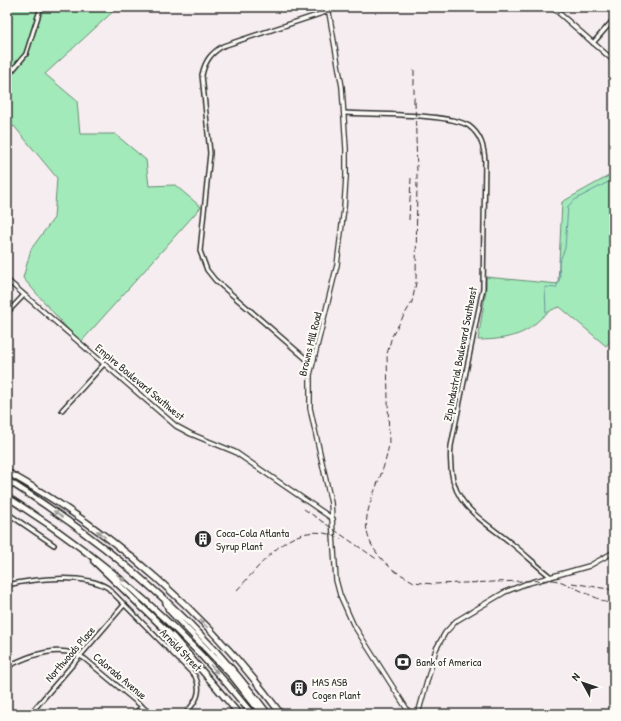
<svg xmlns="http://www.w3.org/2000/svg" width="621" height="721" font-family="'Patrick Hand',sans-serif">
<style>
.green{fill:#a2eab9;stroke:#668a72}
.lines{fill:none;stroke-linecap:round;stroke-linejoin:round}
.stream{stroke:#6893a2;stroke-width:1}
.minor-casing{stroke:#2b2b2b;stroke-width:6}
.tertiary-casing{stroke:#2b2b2b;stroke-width:6}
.motorway-casing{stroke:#2b2b2b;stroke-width:8}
.minor{stroke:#fdfcf7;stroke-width:3}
.tertiary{stroke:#fdfcf7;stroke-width:3.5}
.motorway{stroke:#fdfcf7;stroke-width:5}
.rail{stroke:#2b2b2b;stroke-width:1;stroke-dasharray:6 3;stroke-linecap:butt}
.oneway{fill:#9e9e9b}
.labels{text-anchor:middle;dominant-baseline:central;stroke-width:4;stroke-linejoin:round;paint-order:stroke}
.street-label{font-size:11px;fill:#2b2b2b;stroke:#fdfcf7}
.poi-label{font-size:11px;fill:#2b2b2b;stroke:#fdfcf7;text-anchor:start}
</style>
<rect width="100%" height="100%" fill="#f6edf0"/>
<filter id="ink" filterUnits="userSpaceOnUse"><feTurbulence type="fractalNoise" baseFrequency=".025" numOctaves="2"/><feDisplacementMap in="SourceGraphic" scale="8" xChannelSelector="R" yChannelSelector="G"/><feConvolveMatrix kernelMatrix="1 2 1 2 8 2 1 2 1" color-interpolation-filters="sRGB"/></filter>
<g filter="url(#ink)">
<path class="green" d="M7,7H118L45,74L77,101L80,134H115L146,160L149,186L175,185L201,207L80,343L23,278L31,249L54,218L57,178L14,126L7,131Z
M614,173V342L611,340L606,346L560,307C547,309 538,323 527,330C513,338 495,340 478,340L486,290V277L558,284L562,202Z"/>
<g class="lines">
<path class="stream" d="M546,313L545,287L556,288L560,278L559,263L565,248L568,206L576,199L614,179"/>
<defs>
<path id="minor" d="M593,43L614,19
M7,77L26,54L41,7
M345,113C371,115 450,113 469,126C481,135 484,147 485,161L483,288L451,446C446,501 473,513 511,543C525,554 537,566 551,577
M7,313L24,295
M312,364L215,280L207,270L200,251L210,153L202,75C205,61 211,53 223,46L329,11
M62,410L104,364
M7,513L54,545
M7,585C34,579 84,573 108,588L195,676C203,692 196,702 185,714
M7,667C29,655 62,643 85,659L151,714
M30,714L124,605
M135,714L142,706"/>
<path id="tertiary" d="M328,7L342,87L346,149V177L344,208L337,265L310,375V408L331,503L336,580L340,595L353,624L410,714
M552,7L614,61
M7,280L176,426L191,434L235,452L333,519
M418,714L436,649L445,633L456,621L505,592L525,584L589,566L614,552"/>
<path id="motorway" d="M7,472C113,531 209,616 281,714
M7,480C106,542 198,620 268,714
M7,497C101,556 183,627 252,714
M94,561L174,638L239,714
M166,603L169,610L232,676L262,714"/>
</defs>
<use href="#minor" class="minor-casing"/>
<use href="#tertiary" class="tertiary-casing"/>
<use href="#motorway" class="motorway-casing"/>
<use href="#minor" class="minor"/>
<use href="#tertiary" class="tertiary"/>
<use href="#motorway" class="motorway"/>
<path class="rail" d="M414,70V106
M409,220L411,178
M304,509L378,560
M393,570L414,582L433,584L554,580L562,582L614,606
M397,573C338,526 381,499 389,444L387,354L392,336L412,302L416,283L417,173L415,100
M572,583L614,590
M237,590C265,561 294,515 341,539"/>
</g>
<defs><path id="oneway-solid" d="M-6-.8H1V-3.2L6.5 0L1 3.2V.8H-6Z"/></defs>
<g class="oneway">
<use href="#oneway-solid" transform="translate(58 514) rotate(-145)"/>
<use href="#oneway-solid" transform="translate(101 534) rotate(-143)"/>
<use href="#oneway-solid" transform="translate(121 578) rotate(40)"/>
<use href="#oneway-solid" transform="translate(204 624) rotate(-134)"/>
<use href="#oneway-solid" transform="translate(214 669) rotate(49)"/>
</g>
</g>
<defs>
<symbol id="building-disc" viewBox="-11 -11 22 22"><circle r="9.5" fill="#2b2b2b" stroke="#fdfcf7"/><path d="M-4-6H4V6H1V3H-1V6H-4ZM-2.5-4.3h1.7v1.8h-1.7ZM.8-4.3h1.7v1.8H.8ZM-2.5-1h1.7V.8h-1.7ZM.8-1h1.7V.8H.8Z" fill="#fff"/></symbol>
<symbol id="bank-disc" viewBox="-11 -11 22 22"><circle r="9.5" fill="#2b2b2b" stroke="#fdfcf7"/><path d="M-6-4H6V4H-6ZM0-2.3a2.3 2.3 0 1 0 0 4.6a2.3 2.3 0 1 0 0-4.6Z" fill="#fff"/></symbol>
</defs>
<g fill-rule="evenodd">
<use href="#building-disc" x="193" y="529" width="20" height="20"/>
<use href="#bank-disc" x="393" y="652" width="20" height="20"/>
<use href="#building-disc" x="289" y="678" width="20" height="20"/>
</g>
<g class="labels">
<g class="street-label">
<text transform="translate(310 344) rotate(-76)">Browns Mill Road</text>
<text transform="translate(460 354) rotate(-79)">Zip Industrial Boulevard Southeast</text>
<text transform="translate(140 382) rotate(40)">Empire Boulevard Southwest</text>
<text transform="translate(181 650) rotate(46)">Arnold Street</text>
<text transform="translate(70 654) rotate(-49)">Northwoods Place</text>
<text transform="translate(120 676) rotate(40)">Colorado Avenue</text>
</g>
<g class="poi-label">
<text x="216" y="533">Coca-Cola Atlanta<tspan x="216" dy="13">Syrup Plant</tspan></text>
<text x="416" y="662">Bank of America</text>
<text x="312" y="682">MAS ASB<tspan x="312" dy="13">Cogen Plant</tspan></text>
</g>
</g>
<rect width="621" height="721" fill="none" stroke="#fdfcf7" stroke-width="24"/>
<rect x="12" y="12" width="597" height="697" fill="none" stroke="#2b2b2b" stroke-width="1.5" filter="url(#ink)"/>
<g transform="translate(583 683) rotate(310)" stroke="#fdfcf7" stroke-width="3" paint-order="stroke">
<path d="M0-3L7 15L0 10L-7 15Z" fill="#2b2b2b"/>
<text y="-6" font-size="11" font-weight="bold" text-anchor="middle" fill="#2b2b2b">N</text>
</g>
</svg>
